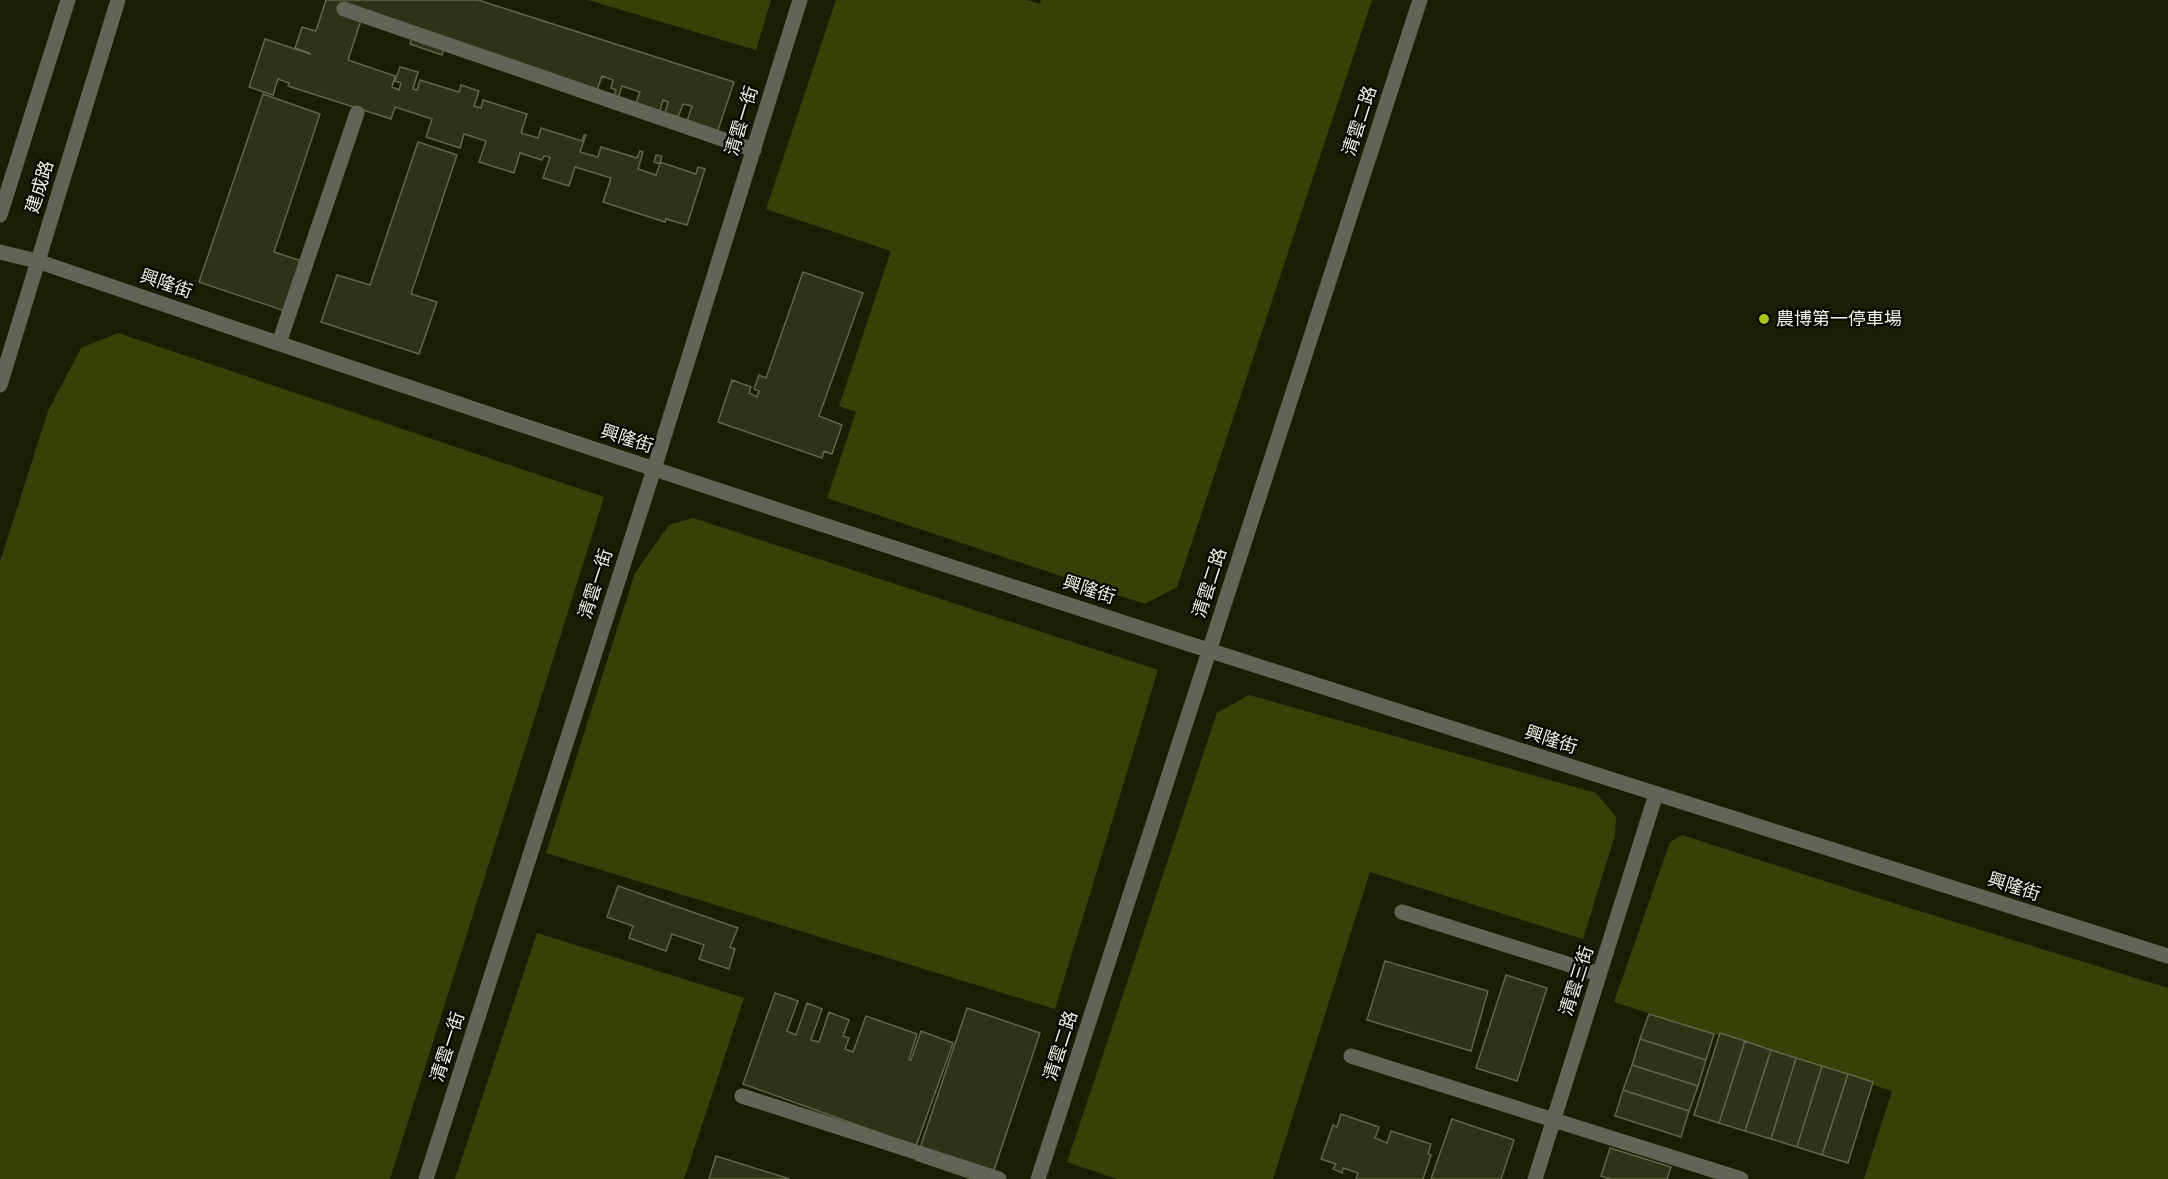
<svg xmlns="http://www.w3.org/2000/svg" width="2168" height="1179" font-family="'Sofia Sans Condensed','Noto Sans TC',sans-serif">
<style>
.green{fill:#374107}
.building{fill:#2c3316;stroke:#5f6748;stroke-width:1.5}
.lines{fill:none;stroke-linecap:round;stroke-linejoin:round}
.minor{stroke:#616557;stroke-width:15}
.poi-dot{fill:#aac717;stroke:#050701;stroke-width:2}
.labels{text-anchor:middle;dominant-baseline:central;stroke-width:4.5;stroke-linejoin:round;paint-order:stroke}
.street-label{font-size:18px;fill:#eff4e2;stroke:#050701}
.poi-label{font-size:18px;fill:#eff4e2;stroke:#050701;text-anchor:start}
</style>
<rect width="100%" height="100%" fill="#191e03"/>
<path class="green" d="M588,0H771L756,50Z
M836,0H1027L1040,4L1041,0H1372L1177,587L1145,604L827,498L856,412L839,406L891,251L766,209Z
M118,333L604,497L390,1179H0V562L48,411L81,348Z
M693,518L1158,670L1055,1009L546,853L635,573L669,525Z
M1249,695L1596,793L1616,817L1615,835L1583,939L1370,872L1273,1179H1117L1067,1162L1217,713Z
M1682,835L1874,897L2168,988V1179H1864L1892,1091L1614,1002L1670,842Z
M537,933L744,998L684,1179H455Z"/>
<path class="building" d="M326,0H478L734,82L716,136L687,121L692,106L683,104L678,117L665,113L668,102L663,100L660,111L635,106L640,92L622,86L618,99L613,98L616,90L611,88L613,80L602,76L596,93L445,45L442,55L410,44L414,30L363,14L348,60L395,76L392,87L399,90L401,83L395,81L400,67L418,72L413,89L417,90L420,80L459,92L461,85L479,91L474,106L481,108L483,100L527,114L521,133L538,138L541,128L582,141L584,135H586L580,152L598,157L601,147L637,158L640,151L643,152L638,169L656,175L660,164L654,162L656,155L662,156L660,162L696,174L698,167L705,169L687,225L666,219L665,222L603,202L611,178L575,167L569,186L543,178L550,157L544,156L542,160L520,153L514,173L479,162L486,141L464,134L460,148L426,137L432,119L395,107L391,119L288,86L289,83L278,79L273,95L249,87L265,39L310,54V53L295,48L302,27L316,31Z
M263,94L320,114L274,252L311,264L294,314L199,282Z
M418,142L457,155L411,294L437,302L419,354L321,322L337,275L370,285Z
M803,272L863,293L819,416L842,425L832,454L824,451L822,458L718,422L732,380L751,387L749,393L757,397L759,391L754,389L759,375L766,378Z
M618,886L738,928L730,947L735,949L729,969L699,959L704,945L672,934L666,951L629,938L633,926L607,917Z
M1385,961L1488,991L1471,1051L1367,1020Z
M1506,975L1547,988L1517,1081L1476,1068Z
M775,993L798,1001L787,1031L796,1035L807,1003L822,1009L811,1040L819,1042L829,1012L849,1020L843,1036L849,1038L845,1049L853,1052L866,1016L917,1034L909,1059L911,1060L921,1031L953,1043L916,1146L743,1084Z
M967,1008L1040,1033L991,1179H972L916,1160Z
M1649,1014L1714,1034L1706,1060L1640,1039Z
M1720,1033L1745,1041L1719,1123L1694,1115Z
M1640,1039L1706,1060L1698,1086L1632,1065Z
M1745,1041L1771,1050L1745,1131L1719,1123Z
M1771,1050L1796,1058L1771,1139L1745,1131Z
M1796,1058L1822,1066L1797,1147L1771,1139Z
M1632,1065L1698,1086L1689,1111L1623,1090Z
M1822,1066L1848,1074L1822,1155L1797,1147Z
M1848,1074L1873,1082L1848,1163L1822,1155Z
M1623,1090L1689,1111L1681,1137L1615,1116Z
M1341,1114L1379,1127L1375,1138L1387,1143L1391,1131L1431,1144L1428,1154L1431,1155L1423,1179H1356L1358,1173L1343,1168L1342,1173L1333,1169L1336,1164L1321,1159L1333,1125L1337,1127Z
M1452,1119L1514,1140L1501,1179H1431Z
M1610,1148L1671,1167L1667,1179H1611L1601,1176Z
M716,1156L790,1179H709Z"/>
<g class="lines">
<path class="minor" d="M344,9L754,150
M0,215L68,0
M0,252L37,261C744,504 1456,731 2168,956
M279,343L357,113
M0,385L118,0
M1402,912L1599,974
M1351,1056L1741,1179
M742,1096L999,1179
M426,1179L654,469L800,0
M1038,1179L1420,0
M1535,1179L1656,794"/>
</g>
<circle class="poi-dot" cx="1764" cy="319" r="6"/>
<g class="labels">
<g class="street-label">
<text transform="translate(742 121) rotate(-73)">清雲一街</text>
<text transform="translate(1360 121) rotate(-72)">清雲二路</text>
<text transform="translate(40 187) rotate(-73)">建成路</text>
<text transform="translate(166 284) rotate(19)">興隆街</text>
<text transform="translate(627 439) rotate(18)">興隆街</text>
<text transform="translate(1210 583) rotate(-72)">清雲二路</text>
<text transform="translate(596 584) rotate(-72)">清雲一街</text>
<text transform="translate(1089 590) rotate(18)">興隆街</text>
<text transform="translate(1551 740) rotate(18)">興隆街</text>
<text transform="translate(2014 887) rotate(18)">興隆街</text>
<text transform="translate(1577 981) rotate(-72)">清雲三街</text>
<text transform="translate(1061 1046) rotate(-72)">清雲二路</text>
<text transform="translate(448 1047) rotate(-72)">清雲一街</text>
</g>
<g class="poi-label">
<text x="1776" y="319">農博第一停車場</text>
</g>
</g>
</svg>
